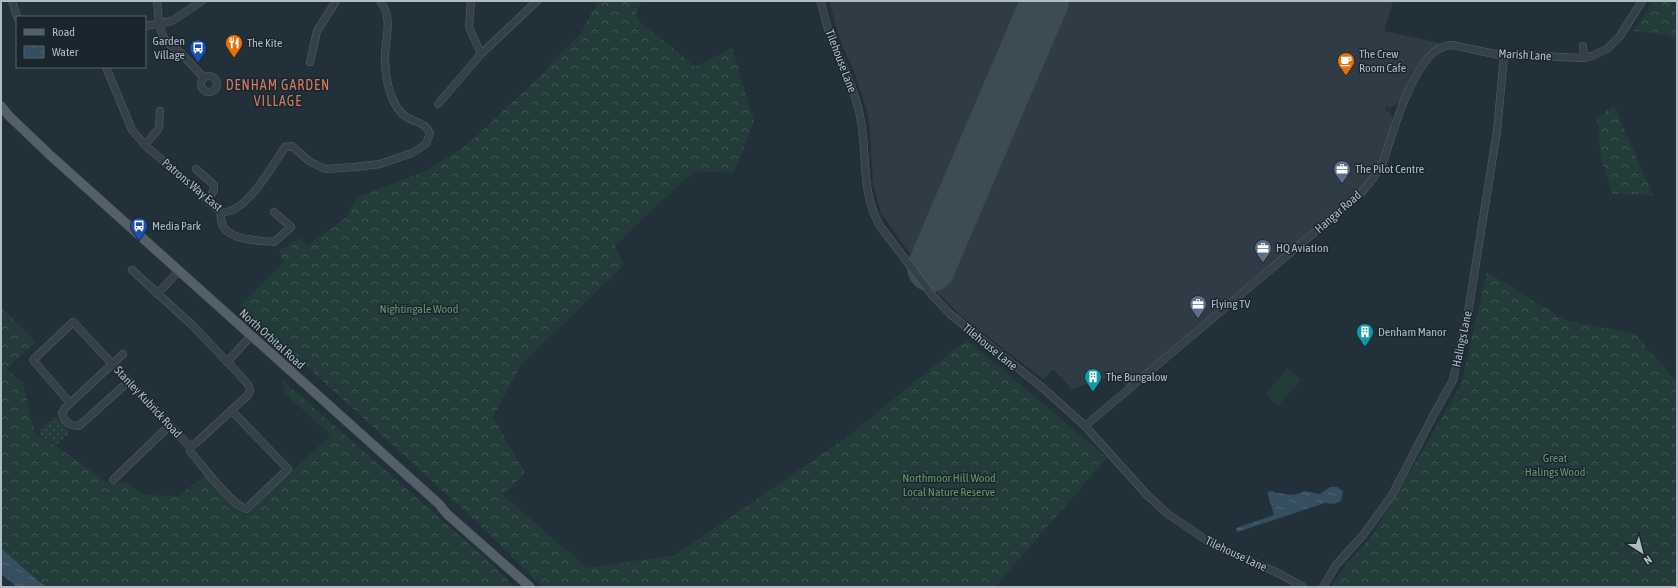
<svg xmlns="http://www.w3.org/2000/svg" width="1678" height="588" font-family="'Asap Condensed',sans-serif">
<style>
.airport{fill:#2f3c46}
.grass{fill:url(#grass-dots)}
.forest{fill:url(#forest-crowns)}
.pitch{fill:#243c39}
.water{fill:url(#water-ripples)}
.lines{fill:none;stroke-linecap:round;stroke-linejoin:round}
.runway{stroke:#3c4b54;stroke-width:48}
.minor-casing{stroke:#535f67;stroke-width:8}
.major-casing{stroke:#414d55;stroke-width:10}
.minor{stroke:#354149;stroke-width:7}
.major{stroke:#536069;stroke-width:9}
.labels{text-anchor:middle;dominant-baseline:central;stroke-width:3;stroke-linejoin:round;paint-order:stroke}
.poi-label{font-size:12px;fill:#b0bcc5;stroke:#1a262e;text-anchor:start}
.street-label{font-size:12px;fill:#b0bcc5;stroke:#1a262e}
.park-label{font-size:12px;fill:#679669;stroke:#1a262e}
.quarter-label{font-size:14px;letter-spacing:1px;fill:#d27b5e;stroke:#1a262e}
</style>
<defs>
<pattern id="grass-dots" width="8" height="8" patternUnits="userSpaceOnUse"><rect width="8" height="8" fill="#243c39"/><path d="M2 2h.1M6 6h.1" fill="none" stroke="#415654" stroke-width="1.8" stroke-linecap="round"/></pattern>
<pattern id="forest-crowns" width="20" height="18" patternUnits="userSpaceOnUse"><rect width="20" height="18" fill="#243c39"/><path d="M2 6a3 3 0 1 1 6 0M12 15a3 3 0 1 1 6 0" fill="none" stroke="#415654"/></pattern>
<pattern id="water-ripples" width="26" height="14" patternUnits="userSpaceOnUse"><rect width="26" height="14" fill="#354f60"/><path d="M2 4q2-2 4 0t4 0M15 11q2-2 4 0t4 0" fill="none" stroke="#506675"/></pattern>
</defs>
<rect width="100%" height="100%" fill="#213039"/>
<path class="airport" d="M829,1H1393L1384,31L1440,43L1425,56L1412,72L1400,102L1391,108L1386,106L1385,111L1389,112L1393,119L1382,159L1362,189L1127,387L1117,375L1072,389L1053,369L1043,379L961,316L938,293L881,213L873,185L870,129L867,111L854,71L841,43Z"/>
<path class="grass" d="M55,416L70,432L56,445L41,436L40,430Z"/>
<path class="forest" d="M598,1H641L636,14L641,24L666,42L695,67L732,48L754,121L734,173L694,171L615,245L624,265L521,365L493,417L525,473L503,495L587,568L675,555L847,437L966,340L975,346L1107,458L995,587H542L483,528L240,305L284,262L279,251L299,238L307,246L347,217L356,198L428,170L467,145L538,78L581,33Z
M1654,1H1677V38L1665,35L1634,31Z
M1614,105L1653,195L1612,194L1601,159L1597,119Z
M1487,272L1565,320L1635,334L1677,382V587H1331L1344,567L1372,536L1461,385Z
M1,307L36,342L7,369L23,383L35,434L56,446L109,484L128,483L145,495L177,496L205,476L244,515L331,435L284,393L283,381L490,562L514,587H47L38,581L1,548Z"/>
<path class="pitch" d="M1288,368L1301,380L1278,406L1265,394Z"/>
<path class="water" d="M1330,487H1337L1343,491L1341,501L1334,504L1325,503L1237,532L1236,528L1274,515L1267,492L1272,491L1276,493L1294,495L1305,491L1320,494Z
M1,548L38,581L47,587H17L1,574Z"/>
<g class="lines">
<path class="runway" d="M931,268L1045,1"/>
<defs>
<path id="minor" d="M12,1L17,17
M157,1L159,23L163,37L170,45L180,52L204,78
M471,1L469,27L481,54
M820,1C824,12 826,23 829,33C840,61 854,87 860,116C868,153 860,191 880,226L933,296L950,314L1044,389L1085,426L1148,496L1168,514L1215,546L1278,573L1303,587
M145,26L172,21L202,1
M1583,46L1584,58
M310,62L317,31L336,1
M106,67L132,130L145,145L221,212C224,212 228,212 230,211C250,205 273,165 285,147L292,146L309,161L325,169L355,167L380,164L412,153L426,144L430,133C423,121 419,124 408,118C397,112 391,97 388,85C386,76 385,64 385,54C386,36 393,17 380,1
M201 84a8 8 0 1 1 16 0a8 8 0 1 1-16 0Z
M438,104L481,54L537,1
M145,145L159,128L160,111
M196,169L214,185V190L208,200
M221,212C217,241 254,240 274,242L291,227L274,212
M157,294L179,271
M123,354L65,408L62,413C64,422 70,426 79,426L129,381
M227,362L251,336
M70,403L33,360L73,322L190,447L196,443L248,395L250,390L249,386L237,372L193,326L132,270
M1085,426L1361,193C1369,184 1378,174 1383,162C1393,134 1415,45 1452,45L1504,56L1522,55L1580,58L1592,56L1607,49L1620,36L1642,1
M190,447V451C201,464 231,505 246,509L288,469L231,410
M113,480L170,425
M1323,587L1336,565L1364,534L1392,495L1432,418L1453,380L1468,313L1497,131L1504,56"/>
<path id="major" d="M1,106L9,116L51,156L439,504L447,514L530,587"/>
</defs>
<use href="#minor" class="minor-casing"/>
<use href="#major" class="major-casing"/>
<use href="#minor" class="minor"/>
<use href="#major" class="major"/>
</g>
<defs>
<symbol id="restaurant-pin" viewBox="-11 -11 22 30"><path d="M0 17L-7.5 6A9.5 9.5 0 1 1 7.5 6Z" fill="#e8710a" stroke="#1a262e"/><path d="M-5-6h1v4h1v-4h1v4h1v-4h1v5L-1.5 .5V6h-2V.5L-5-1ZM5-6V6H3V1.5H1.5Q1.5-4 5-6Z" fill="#fff"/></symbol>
<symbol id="bus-pin" viewBox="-11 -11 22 30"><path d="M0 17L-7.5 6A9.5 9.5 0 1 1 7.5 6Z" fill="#1a4fb4" stroke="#1a262e"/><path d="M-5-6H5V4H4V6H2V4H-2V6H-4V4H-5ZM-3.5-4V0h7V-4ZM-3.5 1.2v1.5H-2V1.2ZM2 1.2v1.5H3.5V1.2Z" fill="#fff"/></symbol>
<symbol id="cafe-pin" viewBox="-11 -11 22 30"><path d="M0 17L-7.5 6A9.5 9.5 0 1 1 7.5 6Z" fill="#e8710a" stroke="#1a262e"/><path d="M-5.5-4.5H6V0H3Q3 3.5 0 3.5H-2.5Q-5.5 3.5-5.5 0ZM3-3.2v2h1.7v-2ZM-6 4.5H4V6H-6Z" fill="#fff"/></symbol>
<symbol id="office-pin" viewBox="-11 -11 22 30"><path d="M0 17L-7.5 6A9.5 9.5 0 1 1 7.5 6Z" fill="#5c6f8a" stroke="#1a262e"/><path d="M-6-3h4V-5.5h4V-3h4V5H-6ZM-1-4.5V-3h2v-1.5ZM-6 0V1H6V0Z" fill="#fff"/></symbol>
<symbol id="building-pin" viewBox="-11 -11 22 30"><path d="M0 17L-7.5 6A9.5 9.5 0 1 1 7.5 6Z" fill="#0f9aa8" stroke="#1a262e"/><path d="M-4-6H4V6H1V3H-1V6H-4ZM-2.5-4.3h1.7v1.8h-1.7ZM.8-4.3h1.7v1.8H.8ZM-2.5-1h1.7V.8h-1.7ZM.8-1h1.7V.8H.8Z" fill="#fff"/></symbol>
</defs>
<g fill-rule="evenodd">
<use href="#restaurant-pin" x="224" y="33" width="20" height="27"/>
<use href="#bus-pin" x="188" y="38" width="20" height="27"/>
<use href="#cafe-pin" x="1336" y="51" width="20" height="27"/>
<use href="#office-pin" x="1332" y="159" width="20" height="27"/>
<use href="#bus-pin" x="129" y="216" width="20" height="27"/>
<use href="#office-pin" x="1253" y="238" width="20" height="27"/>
<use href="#office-pin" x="1188" y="294" width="20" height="27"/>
<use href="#building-pin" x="1355" y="322" width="20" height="27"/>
<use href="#building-pin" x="1083" y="367" width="20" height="27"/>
</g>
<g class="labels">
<g class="poi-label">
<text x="185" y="41" text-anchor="end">Garden<tspan x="185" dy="14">Village</tspan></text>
<text x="247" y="43">The Kite</text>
<text x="1359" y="54">The Crew<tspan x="1359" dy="14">Room Cafe</tspan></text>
<text x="1355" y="169">The Pilot Centre</text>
<text x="152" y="226">Media Park</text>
<text x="1276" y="248">HQ Aviation</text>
<text x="1211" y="304">Flying TV</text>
<text x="1378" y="332">Denham Manor</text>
<text x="1106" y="377">The Bungalow</text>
</g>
<g class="street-label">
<text transform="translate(1525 55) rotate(3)">Marish Lane</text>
<text transform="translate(841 61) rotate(69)">Tilehouse Lane</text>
<text transform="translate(192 185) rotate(40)">Patrons Way East</text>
<text transform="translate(1338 212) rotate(-41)">Hangar Road</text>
<text transform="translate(272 339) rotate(42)">North Orbital Road</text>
<text transform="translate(1462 339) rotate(-78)">Halings Lane</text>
<text transform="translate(990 347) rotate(39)">Tilehouse Lane</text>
<text transform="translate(148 402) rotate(47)">Stanley Kubrick Road</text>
<text transform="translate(1236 554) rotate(25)">Tilehouse Lane</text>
</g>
<g class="park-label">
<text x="419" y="309">Nightingale Wood</text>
<text x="1555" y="458">Great<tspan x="1555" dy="14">Halings Wood</tspan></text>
<text x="949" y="478">Northmoor Hill Wood<tspan x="949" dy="14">Local Nature Reserve</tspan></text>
</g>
<g class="quarter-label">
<text x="278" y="85">DENHAM GARDEN<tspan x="278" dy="16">VILLAGE</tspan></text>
</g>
</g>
<rect width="1678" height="588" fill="none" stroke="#b0bcc5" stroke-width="4"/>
<rect x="16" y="16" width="130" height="52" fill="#1a262e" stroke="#56626a"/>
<rect x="24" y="29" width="20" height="6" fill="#536069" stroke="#56626a"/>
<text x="52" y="36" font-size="12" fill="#b0bcc5">Road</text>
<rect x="24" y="46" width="20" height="12" fill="url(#water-ripples)" stroke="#56626a"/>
<text x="52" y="56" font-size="12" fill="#b0bcc5">Water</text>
<g transform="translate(1642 552) rotate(144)" stroke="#1a262e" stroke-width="3" paint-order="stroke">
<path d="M0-3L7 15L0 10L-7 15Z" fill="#b0bcc5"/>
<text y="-6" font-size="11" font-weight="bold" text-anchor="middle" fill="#b0bcc5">N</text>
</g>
</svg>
